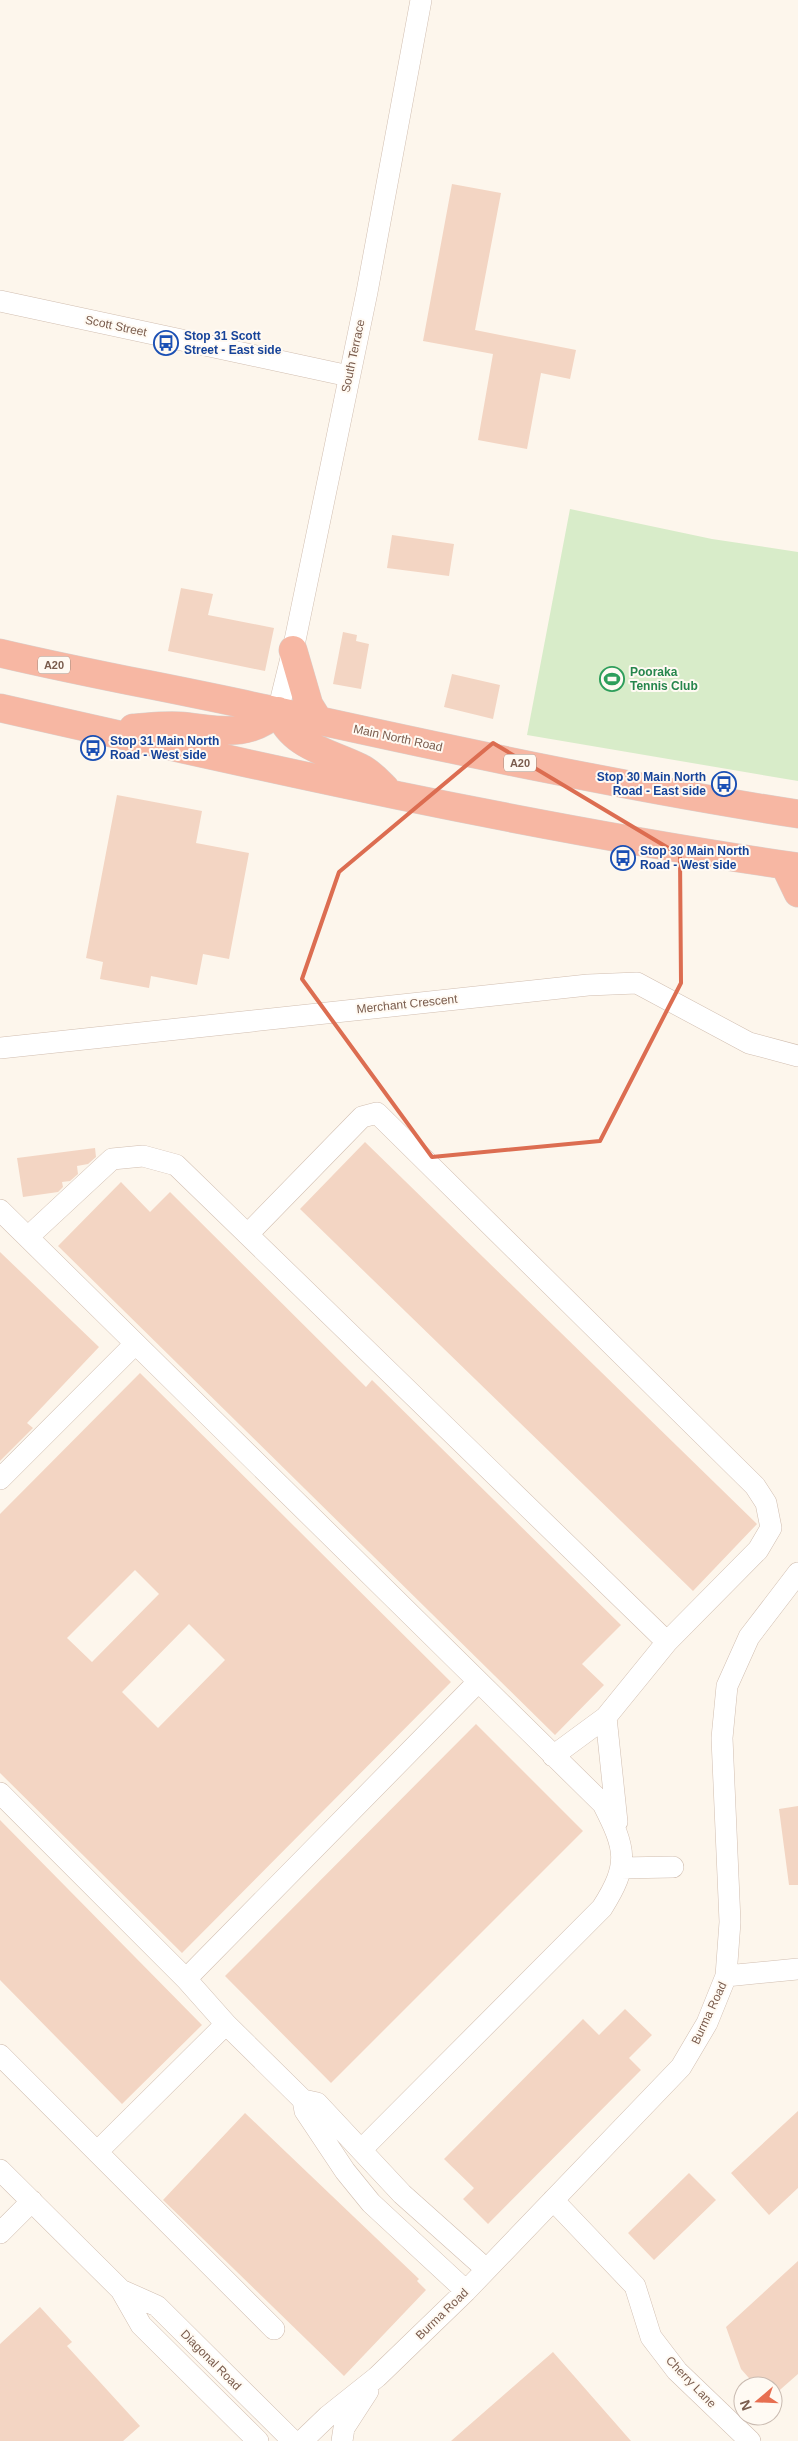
<svg xmlns="http://www.w3.org/2000/svg" width="798" height="2441" font-family="Helvetica,sans-serif">
<style>
.green{fill:#d8ecc9}
.building{fill:#f3d5c3;fill-rule:evenodd}
.lines{fill:none;stroke-linecap:round;stroke-linejoin:round}
.minor-casing{stroke:#d1beb0;stroke-width:22}
.highway-casing{stroke:#dad1cd;stroke-width:29}
.minor{stroke:#fff;stroke-width:21}
.highway{stroke:#f7b7a3;stroke-width:28}
.marked{fill:none;stroke:#dc6d51;stroke-width:4;stroke-linejoin:round}
.labels{text-anchor:middle;dominant-baseline:central;stroke-width:4;stroke-linejoin:round;paint-order:stroke}
.shield{fill:#fffaf3;stroke:#a28b7f;stroke-width:1}
.shield-label{font-size:11px;font-weight:bold;fill:#7a5c4d}
.street-label{font-size:12px;fill:#7a5c4d;stroke:#fffaf3}
.transit-label{font-size:12px;font-weight:bold;fill:#164399;stroke:#fffaf3;text-anchor:start}
.leisure-label{font-size:12px;font-weight:bold;fill:#27864d;stroke:#fffaf3;text-anchor:start}
</style>
<rect width="100%" height="100%" fill="#fdf6ec"/>
<path class="green" d="M570,509L712,539L798,552V781L527,735Z"/>
<path class="building" d="M452,184L501,193L475,330L576,350L570,379L541,373L527,449L478,440L493,354L423,341Z
M392,535L454,544L449,576L387,568Z
M181,588L213,594L208,615L274,628L265,671L168,651Z
M343,632L357,635L356,641L369,644L361,689L333,684Z
M452,674L500,685L493,719L444,707Z
M117,795L202,811L196,843L249,853L229,959L203,954L197,985L151,976L149,988L100,979L103,962L86,958Z
M365,1142L757,1524L693,1591L300,1209Z
M95,1148L96,1157L88,1164L77,1166L78,1174L70,1181L62,1182L63,1187L58,1192L23,1197L17,1158Z
M121,1182L150,1212L170,1192L366,1387L372,1380L621,1625L582,1664L604,1685L555,1735L58,1246Z
M0,1252L99,1347L27,1423L33,1428L0,1461Z
M140,1373L451,1682L182,1953L0,1773V1514ZM135,1570L159,1594L92,1662L67,1638ZM189,1624L225,1660L158,1728L122,1692Z
M476,1724L583,1831L331,2083L225,1976Z
M798,1806V1885H789L779,1809Z
M0,1820L202,2025L122,2104L0,1980Z
M625,2009L652,2035L629,2058L641,2070L488,2224L463,2199L474,2188L444,2159L583,2019L599,2035Z
M798,2111V2188L769,2215L731,2173Z
M245,2113L419,2279L417,2281L426,2290L344,2376L163,2200Z
M689,2173L716,2200L654,2260L628,2233Z
M798,2261V2374L773,2396V2386H756L741,2369L726,2327Z
M40,2307L72,2342L67,2346L140,2426L123,2441H0V2344Z
M553,2352L631,2441H451Z"/>
<g class="lines">
<defs>
<path id="minor" d="M0,301L349,376
M278,711L293,650L367,292L421,0
M0,1048L588,985L637,983L749,1043L798,1056
M0,1210L603,1804C626,1849 630,1864 602,1908L362,2149
M248,1234L362,1117L377,1113L755,1486L766,1503L771,1528L758,1550L667,1642L606,1717L617,1822
M28,1237L112,1159L143,1156L176,1165L667,1642
M0,1479L135,1344
M553,1756L606,1717
M0,1793L186,1979L226,2024L303,2100L317,2103L402,2194L486,2269
M621,1868L673,1867
M726,1976L798,1969
M186,1979L478,1682
M0,2055L274,2329
M303,2100L305,2111L345,2171L371,2203L466,2291
M97,2152L226,2024
M0,2170L121,2290L141,2325L258,2441
M553,2200L635,2286L651,2337L677,2371L750,2441
M0,2233L32,2201
M121,2290L157,2306L293,2441
M302,2441L328,2416L377,2377L466,2291L681,2067L707,2023L726,1976L730,1922L722,1738L727,1686L749,1637L798,1573
M342,2441L344,2428L368,2391"/>
<path id="highway" d="M293,650L309,705L319,721
M0,653C93,675 187,691 280,712C452,750 624,787 798,814
M0,708C264,768 530,828 798,867
M278,711C292,748 330,752 361,768C370,772 378,781 385,788
M133,728C148,727 164,725 180,726C217,729 248,740 278,711
M785,866L798,893"/>
</defs>
<use href="#minor" class="minor-casing"/>
<use href="#highway" class="highway-casing"/>
<use href="#minor" class="minor"/>
<use href="#highway" class="highway"/>
</g>
<path class="marked" d="M493,743L680,855L681,983L600,1141L432,1157L302,979L339,872Z"/>
<defs>
<symbol id="bus-ring" viewBox="-11 -11 22 22"><circle r="9.5" fill="#fffaf3" stroke="#1a4fb4" stroke-width="1.5"/><path d="M-5-6H5V4H4V6H2V4H-2V6H-4V4H-5ZM-3.5-4V0h7V-4ZM-3.5 1.2v1.5H-2V1.2ZM2 1.2v1.5H3.5V1.2Z" fill="#1a4fb4"/></symbol>
<symbol id="stadium-ring" viewBox="-11 -11 22 22"><circle r="9.5" fill="#fffaf3" stroke="#2e9e5b" stroke-width="1.5"/><path d="M0-5a6.5 5 0 1 0 0 10a6.5 5 0 1 0 0-10ZM-3.5-1.8h7v3.6h-7Z" fill="#2e9e5b"/></symbol>
</defs>
<g fill-rule="evenodd">
<use href="#bus-ring" x="152" y="329" width="28" height="28"/>
<use href="#stadium-ring" x="598" y="665" width="28" height="28"/>
<use href="#bus-ring" x="79" y="734" width="28" height="28"/>
<use href="#bus-ring" x="710" y="770" width="28" height="28"/>
<use href="#bus-ring" x="609" y="844" width="28" height="28"/>
</g>
<g class="labels">
<g class="shield">
<rect x="38" y="656.5" width="32" height="17" rx="4"/>
<rect x="504" y="754.5" width="32" height="17" rx="4"/>
</g>
<g class="shield-label">
<text x="54" y="665">A20</text>
<text x="520" y="763">A20</text>
</g>
<g class="street-label">
<text transform="translate(116 326) rotate(12)">Scott Street</text>
<text transform="translate(353 356) rotate(-78)">South Terrace</text>
<text transform="translate(398 738) rotate(12)">Main North Road</text>
<text transform="translate(407 1004) rotate(-6)">Merchant Crescent</text>
<text transform="translate(709 2013) rotate(-65)">Burma Road</text>
<text transform="translate(442 2314) rotate(-44)">Burma Road</text>
<text transform="translate(211 2360) rotate(45)">Diagonal Road</text>
<text transform="translate(691 2382) rotate(46)">Cherry Lane</text>
</g>
<g class="transit-label">
<text x="184" y="336">Stop 31 Scott<tspan x="184" dy="14">Street - East side</tspan></text>
<text x="110" y="741">Stop 31 Main North<tspan x="110" dy="14">Road - West side</tspan></text>
<text x="706" y="777" text-anchor="end">Stop 30 Main North<tspan x="706" dy="14">Road - East side</tspan></text>
<text x="640" y="851">Stop 30 Main North<tspan x="640" dy="14">Road - West side</tspan></text>
</g>
<g class="leisure-label">
<text x="630" y="672">Pooraka<tspan x="630" dy="14">Tennis Club</tspan></text>
</g>
</g>
<g transform="translate(758 2401) rotate(251)"><circle r="24" fill="#fffaf3" stroke="#cabbb1"/>
<path d="M0-4L9 19L0 12L-9 19Z" fill="#e76f51"/>
<text y="-8" font-size="14" font-weight="bold" text-anchor="middle" fill="#7a5c4d">N</text>
</g>
</svg>
